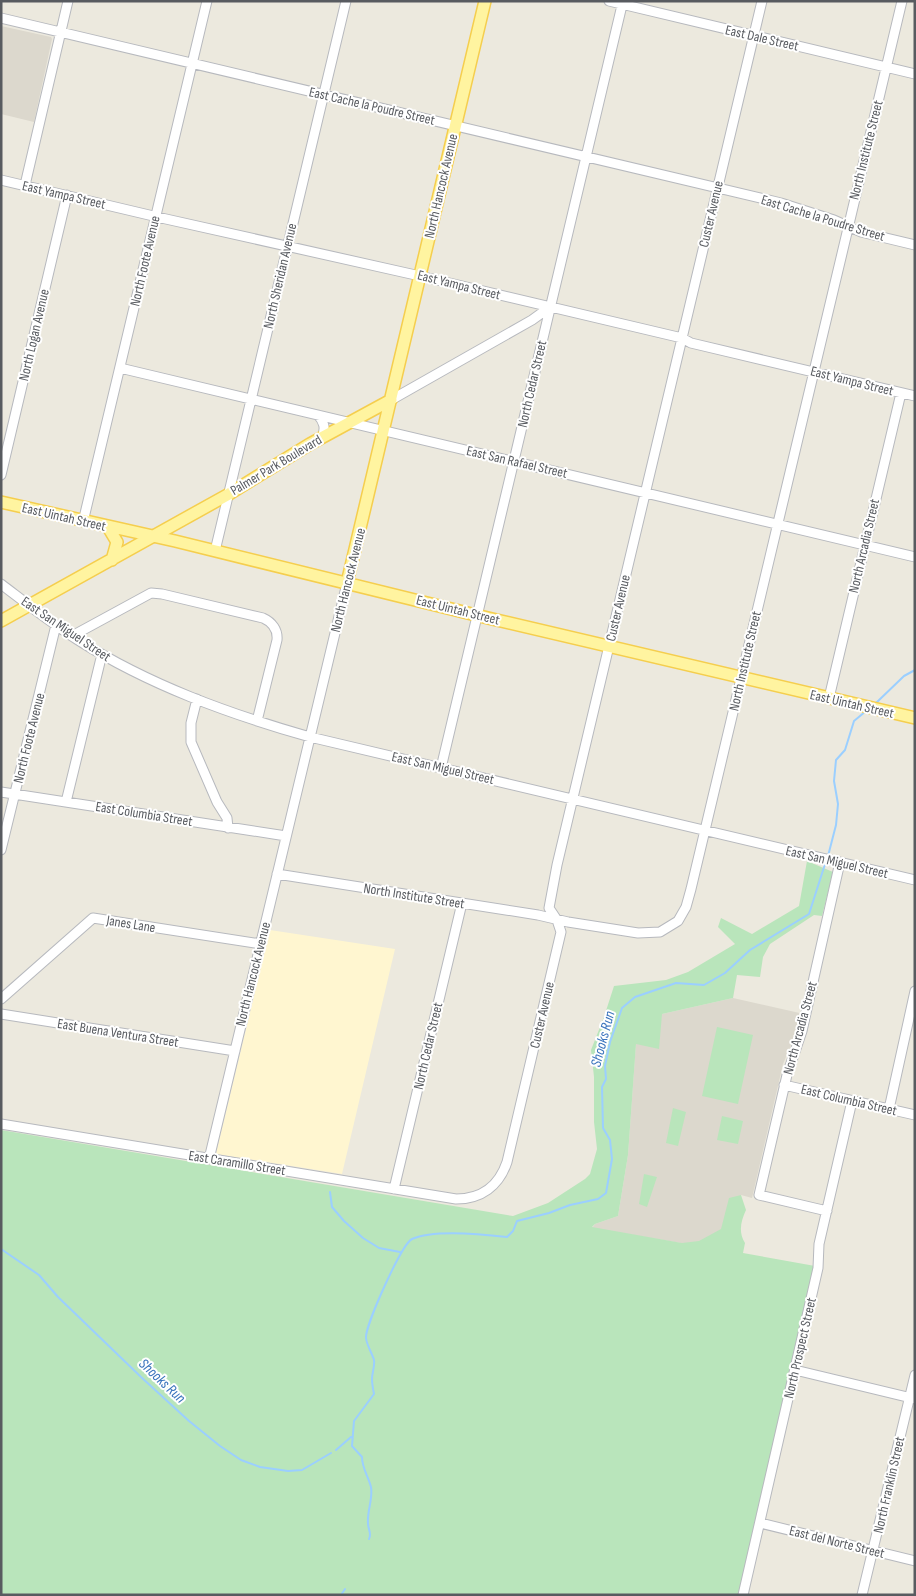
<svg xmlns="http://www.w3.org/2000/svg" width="916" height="1596" font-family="'Sofia Sans Condensed',sans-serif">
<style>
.commercial{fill:#fff6d0}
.education{fill:#dcd8cd}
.green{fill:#b9e5bb}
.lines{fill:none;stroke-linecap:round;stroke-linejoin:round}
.stream{stroke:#9bcfff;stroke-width:2}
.minor-casing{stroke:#b7b9be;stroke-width:11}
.major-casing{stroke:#f5ce4e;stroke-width:14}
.minor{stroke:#fff;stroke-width:9}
.major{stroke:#fff4a0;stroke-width:11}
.labels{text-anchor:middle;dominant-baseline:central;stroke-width:4;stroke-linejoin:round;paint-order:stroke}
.street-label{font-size:14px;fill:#585b60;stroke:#fff}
.water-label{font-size:15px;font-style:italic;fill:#3973bc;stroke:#fff}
</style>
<rect width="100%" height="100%" fill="#ece9de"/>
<path class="commercial" d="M270,930L395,949L342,1174L216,1154Z"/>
<path class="education" d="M1,26L51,37L52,39L34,122L1,114Z
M733,998L804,1014L783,1064L752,1198L741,1195L728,1251L592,1228L595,1224L618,1216L628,1155L636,1043L662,1014Z"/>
<path class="green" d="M807,861L833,872L822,916L814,915L770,944L763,957L760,977L737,975L733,998L662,1014L659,1049L636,1044L628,1155L618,1216L595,1224L592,1227L682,1243L699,1241L721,1229L729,1198L741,1195L746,1210C741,1221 738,1232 745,1243L743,1253L815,1266L739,1595H1V1130L513,1216L548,1203L585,1179L590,1174L597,1149L594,1122V1077L591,1050L604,1017L614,986L666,980L688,972L735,944L718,927L721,918L752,934L799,906Z
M717,1027L753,1035L738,1104L702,1096Z
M673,1108L686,1112L678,1146L666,1143Z
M722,1116L743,1121L738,1144L717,1140Z
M644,1174L657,1177L647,1207L639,1204Z"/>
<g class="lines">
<path class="stream" d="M876,703L904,676L915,670
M828,856L836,825L838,804L834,781L836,760L845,750L854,721L866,711
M330,1192L332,1207L344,1221L363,1238L379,1248L400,1252
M1,1249L39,1275L58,1297L141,1377L189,1421L220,1446L241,1460L260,1467L288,1471L302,1470L331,1453
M336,1450L351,1437
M369,1539C372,1533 368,1530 368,1523C367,1511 373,1499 371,1487C368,1476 362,1468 362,1457L352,1446L354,1421L374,1394C373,1389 372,1384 372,1379C372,1373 375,1366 374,1360C372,1353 367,1346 366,1338C365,1326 401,1245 412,1239C434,1229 482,1234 507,1237L513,1231L517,1221L549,1213L570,1205L598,1199L606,1193L612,1159L610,1140L603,1128L602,1087L606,1079L605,1066L610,1042L622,1008L635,997L676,983L704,985L725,973L750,950L809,914L826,861
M341,1595L345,1589"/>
<defs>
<path id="minor" d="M609,1L915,74
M1,18L781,203L834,220L861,232L915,245
M1,180L166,219L420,276L682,338L691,343L915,396
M25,185L68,1
M120,368L915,557
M391,400L532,320L550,307
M318,415C324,422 326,428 322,437
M1,475L67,195
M83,522L207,1
M215,551L346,1
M1,584C26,603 51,623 78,640C149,685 229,714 310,737L915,880
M72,636L151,593L162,594L263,618C272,622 278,630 277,640L257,721
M829,698L901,393
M197,699L191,723V742L217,802L227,818L228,828
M441,768L623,1
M1,792L286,836
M66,802L102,654
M1,850L56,625
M277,874L538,915L568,922L638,933L660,932L678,921L686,907L691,889L902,1
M1,999L93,918L261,944
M1,1014L235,1051
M784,1085L915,1115
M889,1109L915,991
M1,1124L456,1199C481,1199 499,1186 507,1162L561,932L557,920L549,908L557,865L762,1
M209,1159L347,583
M394,1189L462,903
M827,1211L759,1195L787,1075L802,1031L840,862
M795,1370L915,1399
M760,1523L915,1561
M743,1595L818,1268L819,1244L852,1101
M862,1595L915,1375"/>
<path id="major" d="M1,502L175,541L488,618L915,718
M108,527L117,542L112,560
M347,583L485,1
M1,621L229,494L310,444L391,400"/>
</defs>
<use href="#minor" class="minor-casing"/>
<use href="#major" class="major-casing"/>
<use href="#minor" class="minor"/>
<use href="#major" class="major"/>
</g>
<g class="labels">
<g class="street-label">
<text transform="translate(762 38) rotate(13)">East Dale Street</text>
<text transform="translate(372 106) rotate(13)">East Cache la Poudre Street</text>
<text transform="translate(866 150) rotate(-76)">North Institute Street</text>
<text transform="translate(441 186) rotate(-77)">North Hancock Avenue</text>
<text transform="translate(64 195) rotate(13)">East Yampa Street</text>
<text transform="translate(711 214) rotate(-77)">Custer Avenue</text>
<text transform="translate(823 218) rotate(17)">East Cache la Poudre Street</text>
<text transform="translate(145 261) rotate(-77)">North Foote Avenue</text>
<text transform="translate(280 276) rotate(-77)">North Sheridan Avenue</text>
<text transform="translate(459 285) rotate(14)">East Yampa Street</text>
<text transform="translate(34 335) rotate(-77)">North Logan Avenue</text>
<text transform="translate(852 381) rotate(14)">East Yampa Street</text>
<text transform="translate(532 384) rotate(-77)">North Cedar Street</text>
<text transform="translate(517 462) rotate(13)">East San Rafael Street</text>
<text transform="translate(276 465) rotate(-31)">Palmer Park Boulevard</text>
<text transform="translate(64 517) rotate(13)">East Uintah Street</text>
<text transform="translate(864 546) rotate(-77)">North Arcadia Street</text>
<text transform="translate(348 580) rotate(-76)">North Hancock Avenue</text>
<text transform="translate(618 608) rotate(-77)">Custer Avenue</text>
<text transform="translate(458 610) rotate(14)">East Uintah Street</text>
<text transform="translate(66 629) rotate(34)">East San Miguel Street</text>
<text transform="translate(745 661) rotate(-77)">North Institute Street</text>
<text transform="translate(852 704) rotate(13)">East Uintah Street</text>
<text transform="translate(29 738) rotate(-76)">North Foote Avenue</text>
<text transform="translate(443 768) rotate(13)">East San Miguel Street</text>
<text transform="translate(144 814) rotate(9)">East Columbia Street</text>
<text transform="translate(837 862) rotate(13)">East San Miguel Street</text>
<text transform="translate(414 896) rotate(9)">North Institute Street</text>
<text transform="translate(131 924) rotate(9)">Janes Lane</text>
<text transform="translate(253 974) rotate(-76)">North Hancock Avenue</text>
<text transform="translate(542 1015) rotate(-77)">Custer Avenue</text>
<text transform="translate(800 1028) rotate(-75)">North Arcadia Street</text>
<text transform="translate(118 1033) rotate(9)">East Buena Ventura Street</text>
<text transform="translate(428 1046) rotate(-77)">North Cedar Street</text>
<text transform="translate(849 1100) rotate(13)">East Columbia Street</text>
<text transform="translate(237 1163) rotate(9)">East Caramillo Street</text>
<text transform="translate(800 1348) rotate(-77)">North Prospect Street</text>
<text transform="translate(889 1485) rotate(-77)">North Franklin Street</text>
<text transform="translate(837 1542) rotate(14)">East del Norte Street</text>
</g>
<g class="water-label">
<text transform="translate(603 1039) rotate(-75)">Shooks Run</text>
<text transform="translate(162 1381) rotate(43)">Shooks Run</text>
</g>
</g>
<rect width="916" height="1596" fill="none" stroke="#585b60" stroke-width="5"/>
</svg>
